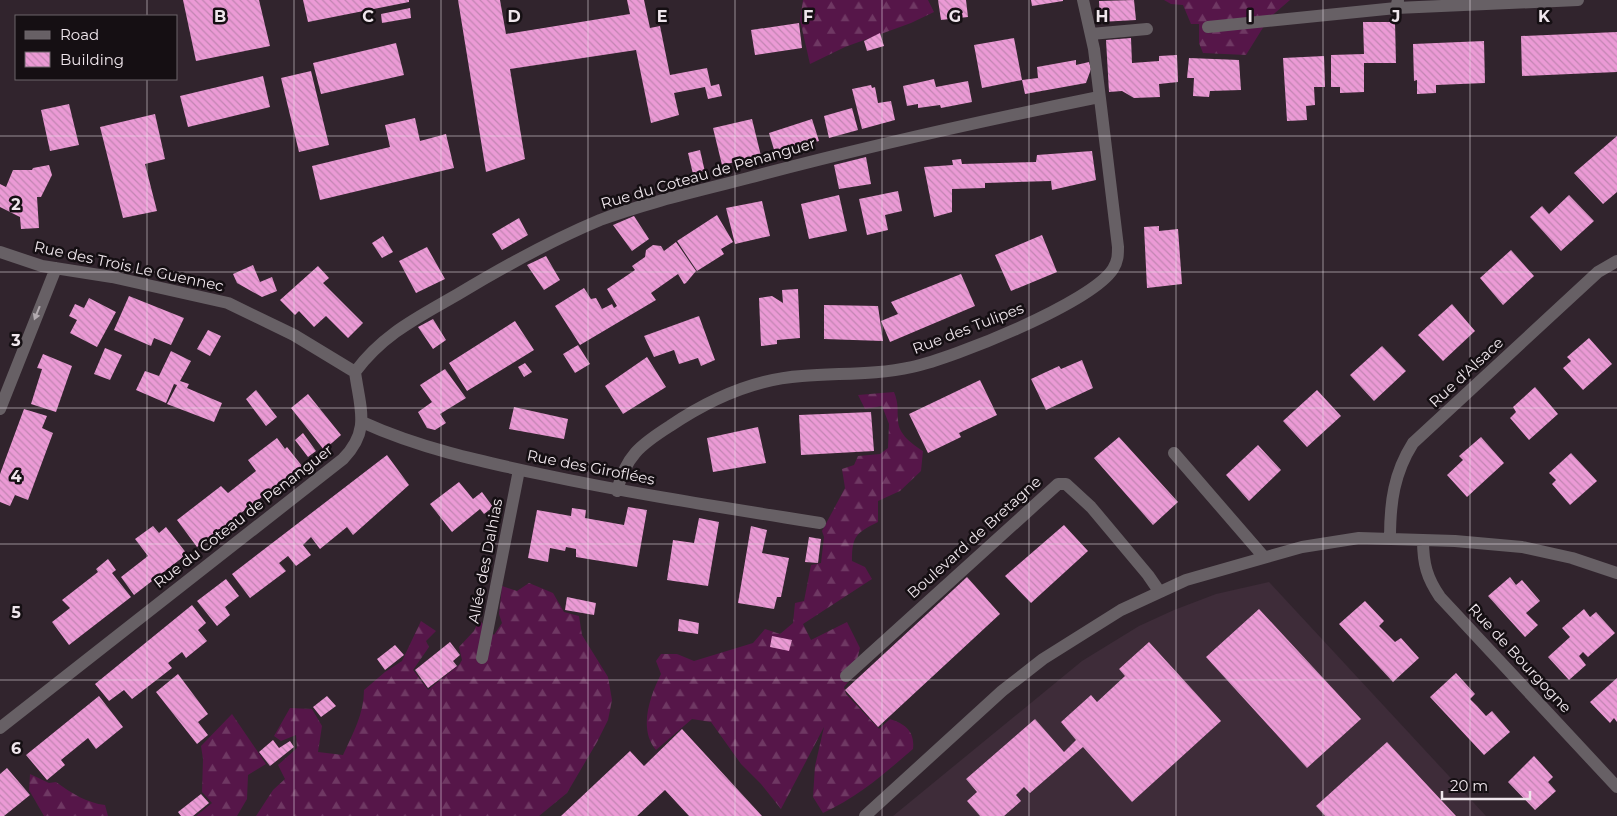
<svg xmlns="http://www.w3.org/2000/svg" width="1617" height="816" font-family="Montserrat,sans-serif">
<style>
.built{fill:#3e2c39}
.forest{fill:url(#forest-firs)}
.building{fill:url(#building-back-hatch)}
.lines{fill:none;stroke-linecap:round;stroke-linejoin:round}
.minor{stroke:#676065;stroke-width:12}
.oneway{fill:#b2aaaf}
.grid{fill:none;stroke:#efe6ec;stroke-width:1;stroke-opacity:0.55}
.labels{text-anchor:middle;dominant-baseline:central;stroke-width:5;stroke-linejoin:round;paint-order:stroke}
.street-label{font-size:15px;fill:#efe6ec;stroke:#150f13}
.grid-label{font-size:16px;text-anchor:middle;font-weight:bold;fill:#efe6ec;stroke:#150f13;stroke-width:5;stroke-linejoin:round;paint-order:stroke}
</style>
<defs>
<pattern id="forest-firs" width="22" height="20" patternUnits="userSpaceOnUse" patternTransform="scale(1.25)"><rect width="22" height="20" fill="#561649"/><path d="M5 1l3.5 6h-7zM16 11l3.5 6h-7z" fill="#6f3863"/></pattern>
<pattern id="building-back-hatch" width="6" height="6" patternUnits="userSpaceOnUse" patternTransform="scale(1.25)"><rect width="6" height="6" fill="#eb9ad5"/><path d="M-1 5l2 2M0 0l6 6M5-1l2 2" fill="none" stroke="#c285b2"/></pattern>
</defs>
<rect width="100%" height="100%" fill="#31242d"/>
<path class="built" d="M1269,582L1486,816H893L1082,661L1139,626L1174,610L1216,594Z"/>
<path class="forest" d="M803,0H928L934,12L911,23L845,47L810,64L800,20Z
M1164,0H1290L1269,18L1246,55L1203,53L1199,43V24H1191L1183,5L1171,4Z
M894,392C899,405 897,408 898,420C898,434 912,444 923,451L921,471L900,491L878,501V522C856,533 852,536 852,561L865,567L872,579L803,624L811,640L847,622L860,648L853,676L844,687L846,694L879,729L890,719C905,724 915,731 913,749C884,774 858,797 823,813L813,797L815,766L824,727L781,809L761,784L741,764L711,722L692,719L656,750C638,729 650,696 661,674L656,661L661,654H677L694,661L753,643L765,629L780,634L793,623L795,603L804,601L811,565L821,563L824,537L822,531L845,488L842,469L854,465L858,456L880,454L888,448L889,424L882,406L865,409L858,395Z
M529,583L553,593L564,612L579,616L582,635L608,677L612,700L608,720L597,742L567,793L539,816H256L273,790L285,779L278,765L297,748L296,735L281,741L274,736L290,708L312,709L322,726L318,752L343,755C353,733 364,714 364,690L385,672L402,661L421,621L436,631L426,641L429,647L413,670L428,690L459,665L462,660L459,647L474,631L479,620L494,635L502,623L499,614L502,586L517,591Z
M232,714L266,764L248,775L247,799L237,816H196L212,803L202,792L203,759L201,746Z
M30,774L49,783L56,782C71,793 87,803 105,805L108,816H44L29,790Z"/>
<path class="building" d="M183,0H259L270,46L196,61Z
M303,0H409V2L308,22Z
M458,0H500L506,34L630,14L627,0H644L650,28L660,26L670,75L707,68L711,86L719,84L722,96L708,99L705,87L674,93L679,115L651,123L636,50L510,69L525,159L486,172Z
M938,0H966L968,17L941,20Z
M1031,0H1063V1L1032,6Z
M1134,0L1136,20L1100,22L1099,1Z
M410,8L411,18L382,23L381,14Z
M1363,22H1395L1396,63H1364V92L1340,93V87H1331V55L1364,54Z
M799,23L802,48L755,55L751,30Z
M1617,32V72L1522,76L1521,36Z
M880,33L884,46L867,51L864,41Z
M1014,38L1022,80L982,88L974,45Z
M1131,38L1132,63L1159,61V56L1177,55L1178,82L1159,84L1160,97L1134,98L1122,91L1109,92L1106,40Z
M1484,41L1485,83L1436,85V93L1417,94V80L1414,81L1413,44Z
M396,43L404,75L321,94L313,63Z
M1324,56L1325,87H1314L1315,105L1306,106L1307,120L1287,121L1283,58Z
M1189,58L1239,60L1241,90L1210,91L1209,97L1193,96L1194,78H1187Z
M1076,60V65L1089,62L1091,69L1086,83L1025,94L1022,80L1038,78L1037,67Z
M311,71L329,145L299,152L281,78Z
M263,76L270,107L188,127L180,96Z
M934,79L936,87L968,81L972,102L941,108L940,105L918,108V104L907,106L903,86Z
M871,85L872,88L875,87L878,103L891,101L895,120L862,129L852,89Z
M69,104L79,145L50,151L41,110Z
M852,108L858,130L829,138L824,116Z
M155,114L165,159L145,164L157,211L123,218L100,127Z
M415,118L420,141L446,134L454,168L320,200L312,166L390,147L385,125Z
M752,119L761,156L722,165L713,128Z
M812,119L819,141L775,153L769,133Z
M1617,136V192L1603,204L1574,173Z
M700,150L705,172L693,174L688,153Z
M1092,151L1096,180L1052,190L1051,181L985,183V188L952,189V212L934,217L924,167L953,165L952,160L961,159L962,164L1036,162L1037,155Z
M866,157L871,184L839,189L834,165Z
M49,165L52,175L41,197H37L39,228L21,229L20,217L0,207V184L6,187L13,170H32L33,168Z
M898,191L902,211L885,215L888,230L867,235L859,199Z
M839,195L847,231L809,239L801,204Z
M1569,195L1594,221L1561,251L1530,217L1542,206L1549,214Z
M762,201L770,236L735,244L726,208Z
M717,215L733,242L721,249L724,254L697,271L677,241Z
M634,216L649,239L632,251L613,225Z
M519,218L528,235L502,250L492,234Z
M1159,226V231L1178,229L1182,284L1147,288L1144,227Z
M1042,235L1057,272L1011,291L995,255Z
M383,236L393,252L382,258L372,243Z
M676,242L696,271L686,283L684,284L678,274L651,293L656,300L580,345L555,306L584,288L591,299L596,298L602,309L612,304L614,308L617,306L607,289L635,270L632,266L645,257L646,250L653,245L661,246L664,251Z
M427,247L445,279L416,293L399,261Z
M1511,250L1534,276L1503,305L1480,278Z
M546,256L560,280L544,290L527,265Z
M253,265L260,282L272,277L277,291L262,297L237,283L233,274Z
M318,266L329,278L323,283L363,323L348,338L326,316L314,327L299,311L295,315L280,300Z
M961,274L975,306L890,342L881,321L898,314L891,302Z
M798,289L800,338L777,340V344L761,346L759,298L772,296L783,303L782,290Z
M129,296L184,318L171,345L154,338L151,346L114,330Z
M89,298L116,312L97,347L70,333L77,320L69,316L75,304L84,308Z
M1452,304L1475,331L1443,361L1418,335Z
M824,305L878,306L883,341L824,339Z
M699,316L715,360L701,366L698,358L679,364L674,350L654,357L644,336Z
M433,319L446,340L433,349L418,327Z
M515,321L534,350L467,391L449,363Z
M208,330L221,336L210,356L197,349Z
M1589,338L1612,364L1583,390L1563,368L1571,361L1567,357Z
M578,345L590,364L575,373L563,354Z
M1382,346L1406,371L1374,401L1350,375Z
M105,348L122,355L110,380L94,374Z
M171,351L191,361L180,381L189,384L187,388L222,403L214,422L167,404L177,385L174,384L166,403L136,390L145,371L159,376Z
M43,354L72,366L56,412L31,404L42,369L37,368Z
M647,357L666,387L623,414L605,386Z
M1082,360L1093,388L1046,410L1031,379L1059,366L1061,369Z
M525,363L532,372L524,377L518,367Z
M445,369L466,398L440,414L446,423L435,430L427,428L418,412L432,402L420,385Z
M980,380L997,415L959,433L961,437L928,453L909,414Z
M1535,387L1558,414L1529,440L1510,418L1516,412L1513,407Z
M256,390L277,417L266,426L246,399Z
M1317,390L1341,416L1307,447L1283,421Z
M308,394L341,435L324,450L291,408Z
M514,407L568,419L564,439L509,429Z
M24,409L47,416L42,428L53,433L28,500L15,495L10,506L0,502V474Z
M871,412L874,451L801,455L799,415Z
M758,427L766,463L713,472L707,438Z
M303,433L316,451L308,457L295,440Z
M1119,437L1178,502L1153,525L1094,458Z
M1481,437L1504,463L1467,497L1447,475L1463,460L1459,456Z
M277,438L285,449L287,447L302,466L197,547L177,520L221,486L228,493L256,471L248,460Z
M1258,445L1281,470L1249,501L1226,475Z
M1571,453L1597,481L1570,505L1552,484L1556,480L1549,473Z
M387,455L409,485L353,535L347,527L320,549L311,537L303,545L311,555L296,566L288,556L279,563L286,571L250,598L232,574Z
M459,482L473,499L482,492L493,507L484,514L480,509L452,532L430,504Z
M628,507L647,510L637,567L576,557V549L566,547L565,551L550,548L548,562L528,558L537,510L571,516L572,508L586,510L585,518L624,525Z
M699,518L719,522L708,586L667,580L673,540L694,543Z
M1064,525L1088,551L1031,603L1005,576Z
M153,526L159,533L166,527L187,554L134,595L121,577L148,556L135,539Z
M751,526L767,530L762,553L789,558L781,597H777L774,609L738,603Z
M809,537L821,539L818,563L805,562Z
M108,559L116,570L112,573L131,597L69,645L52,622L70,608L62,600L98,572L96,569Z
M967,577L1000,614L878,727L845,690Z
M1510,577L1516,585L1522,580L1540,601L1526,613L1538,625L1525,637L1488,596Z
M226,579L239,596L225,607L230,615L217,626L197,601Z
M567,597L596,603L594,615L565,610Z
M1365,601L1384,621L1379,626L1395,642L1401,638L1419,658L1393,682L1339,624Z
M192,605L206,623L198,630L207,641L186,658L182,652L168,663L172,668L132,699L124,690L109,701L95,684Z
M1259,609L1361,719L1307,768L1206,657Z
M1584,609L1590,617L1596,612L1615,633L1588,657L1583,652L1579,656L1586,665L1569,680L1548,657L1570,637L1562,628Z
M679,619L699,623L698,634L678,631Z
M772,636L792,640L789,651L770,647Z
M450,642L460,655L453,661L457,666L428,688L415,670Z
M1149,642L1221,721L1132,802L1083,747L1030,793L1024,787L1016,795L1021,801L1004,816H980L967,801L977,792L966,779L1035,719L1064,752L1076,740L1061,722L1091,695L1097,702L1125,676L1119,669Z
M395,645L404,655L385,670L377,659Z
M1456,673L1475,694L1470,699L1477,706L1486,716L1492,711L1510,732L1484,755L1430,697Z
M178,674L208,714L198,722L208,735L197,744L156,692Z
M1617,678V722L1614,718L1610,723L1590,702Z
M99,696L123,727L96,749L88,738L61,760L65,765L47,780L26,755Z
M327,696L336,706L321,717L313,707Z
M682,729L762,816H689L665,790L637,816H561L630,751L644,766Z
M273,740L279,748L290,741L294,747L270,766L259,752Z
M1387,742L1456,816H1325L1316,806Z
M1534,756L1553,777L1548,782L1556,791L1535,810L1508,782Z
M7,768L30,795L4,816H0V774Z
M201,794L209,803L193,816H181L178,812Z"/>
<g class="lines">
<path class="minor" d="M1396,8L1578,0
M1208,27L1396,8L1398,0
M1091,34L1147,29
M0,252L42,266L112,277L228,303L294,335L355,372
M0,409L56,268
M362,422C419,448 479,461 540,474C633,494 726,508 820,523
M1174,453L1264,557
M617,491C626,456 640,445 670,426C710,399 754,379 802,376C839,373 876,375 912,367C954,358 1091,303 1113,269C1118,261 1118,255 1118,247L1094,49L1083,0
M1390,538C1390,502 1394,473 1413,443L1598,272L1617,261
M1423,540C1423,564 1427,578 1440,597L1617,787
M482,658L519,470
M846,676L1058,484H1066L1091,507L1148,575L1159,591
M0,728L343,459C371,430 360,409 355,372C384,333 419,317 460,293C505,266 552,240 600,220C648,202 699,191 748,178C864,147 981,121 1099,97
M865,816L1002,691L1043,659L1121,610L1186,580L1302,547L1359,538L1455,541L1522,547L1572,558L1617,573"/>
</g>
<defs><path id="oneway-solid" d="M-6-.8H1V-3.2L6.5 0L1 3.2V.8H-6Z" transform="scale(1.25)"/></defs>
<use class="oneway" href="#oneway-solid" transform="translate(37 313) rotate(112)"/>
<path class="grid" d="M147,0V16M294,0V816M441,0V816M588,0V816M735,0V816M882,0V816M1029,0V816M1176,0V816M1323,0V816M1470,0V816M147,79V816M0,136H1617M0,272H1617M0,408H1617M0,544H1617M0,680H1617"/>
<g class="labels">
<g class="street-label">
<text transform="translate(708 173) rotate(-16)">Rue du Coteau de Penanguer</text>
<text transform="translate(129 266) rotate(12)">Rue des Trois Le Guennec</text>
<text transform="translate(968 328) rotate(-21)">Rue des Tulipes</text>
<text transform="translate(1466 372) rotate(-43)">Rue d'Alsace</text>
<text transform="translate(591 467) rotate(11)">Rue des Giroflées</text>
<text transform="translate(243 516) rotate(-38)">Rue du Coteau de Penanguer</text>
<text transform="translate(974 537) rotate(-42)">Boulevard de Bretagne</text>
<text transform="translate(485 561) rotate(-79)">Allée des Dalhias</text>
<text transform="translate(1520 658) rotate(47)">Rue de Bourgogne</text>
</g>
</g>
<g class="grid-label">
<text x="220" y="22">B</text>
<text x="368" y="22">C</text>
<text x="514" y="22">D</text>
<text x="662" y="22">E</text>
<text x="808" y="22">F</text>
<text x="955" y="22">G</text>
<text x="1102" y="22">H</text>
<text x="1250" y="22">I</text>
<text x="1396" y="22">J</text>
<text x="1544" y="22">K</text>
<text x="16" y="210">2</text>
<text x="16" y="346">3</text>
<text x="16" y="482">4</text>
<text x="16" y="618">5</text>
<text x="16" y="754">6</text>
</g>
<rect x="15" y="15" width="162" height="65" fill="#150f13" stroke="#6c656a"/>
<rect x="25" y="31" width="25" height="8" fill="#676065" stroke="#6c656a"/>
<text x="60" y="40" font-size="15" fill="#efe6ec">Road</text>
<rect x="25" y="52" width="25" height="15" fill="url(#building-back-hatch)" stroke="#6c656a"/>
<text x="60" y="65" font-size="15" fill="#efe6ec">Building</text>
<path d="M1442 791v8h88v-8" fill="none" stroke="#efe6ec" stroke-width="2.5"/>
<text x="1450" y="791" font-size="15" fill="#efe6ec" stroke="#150f13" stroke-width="4" paint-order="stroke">20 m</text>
</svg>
